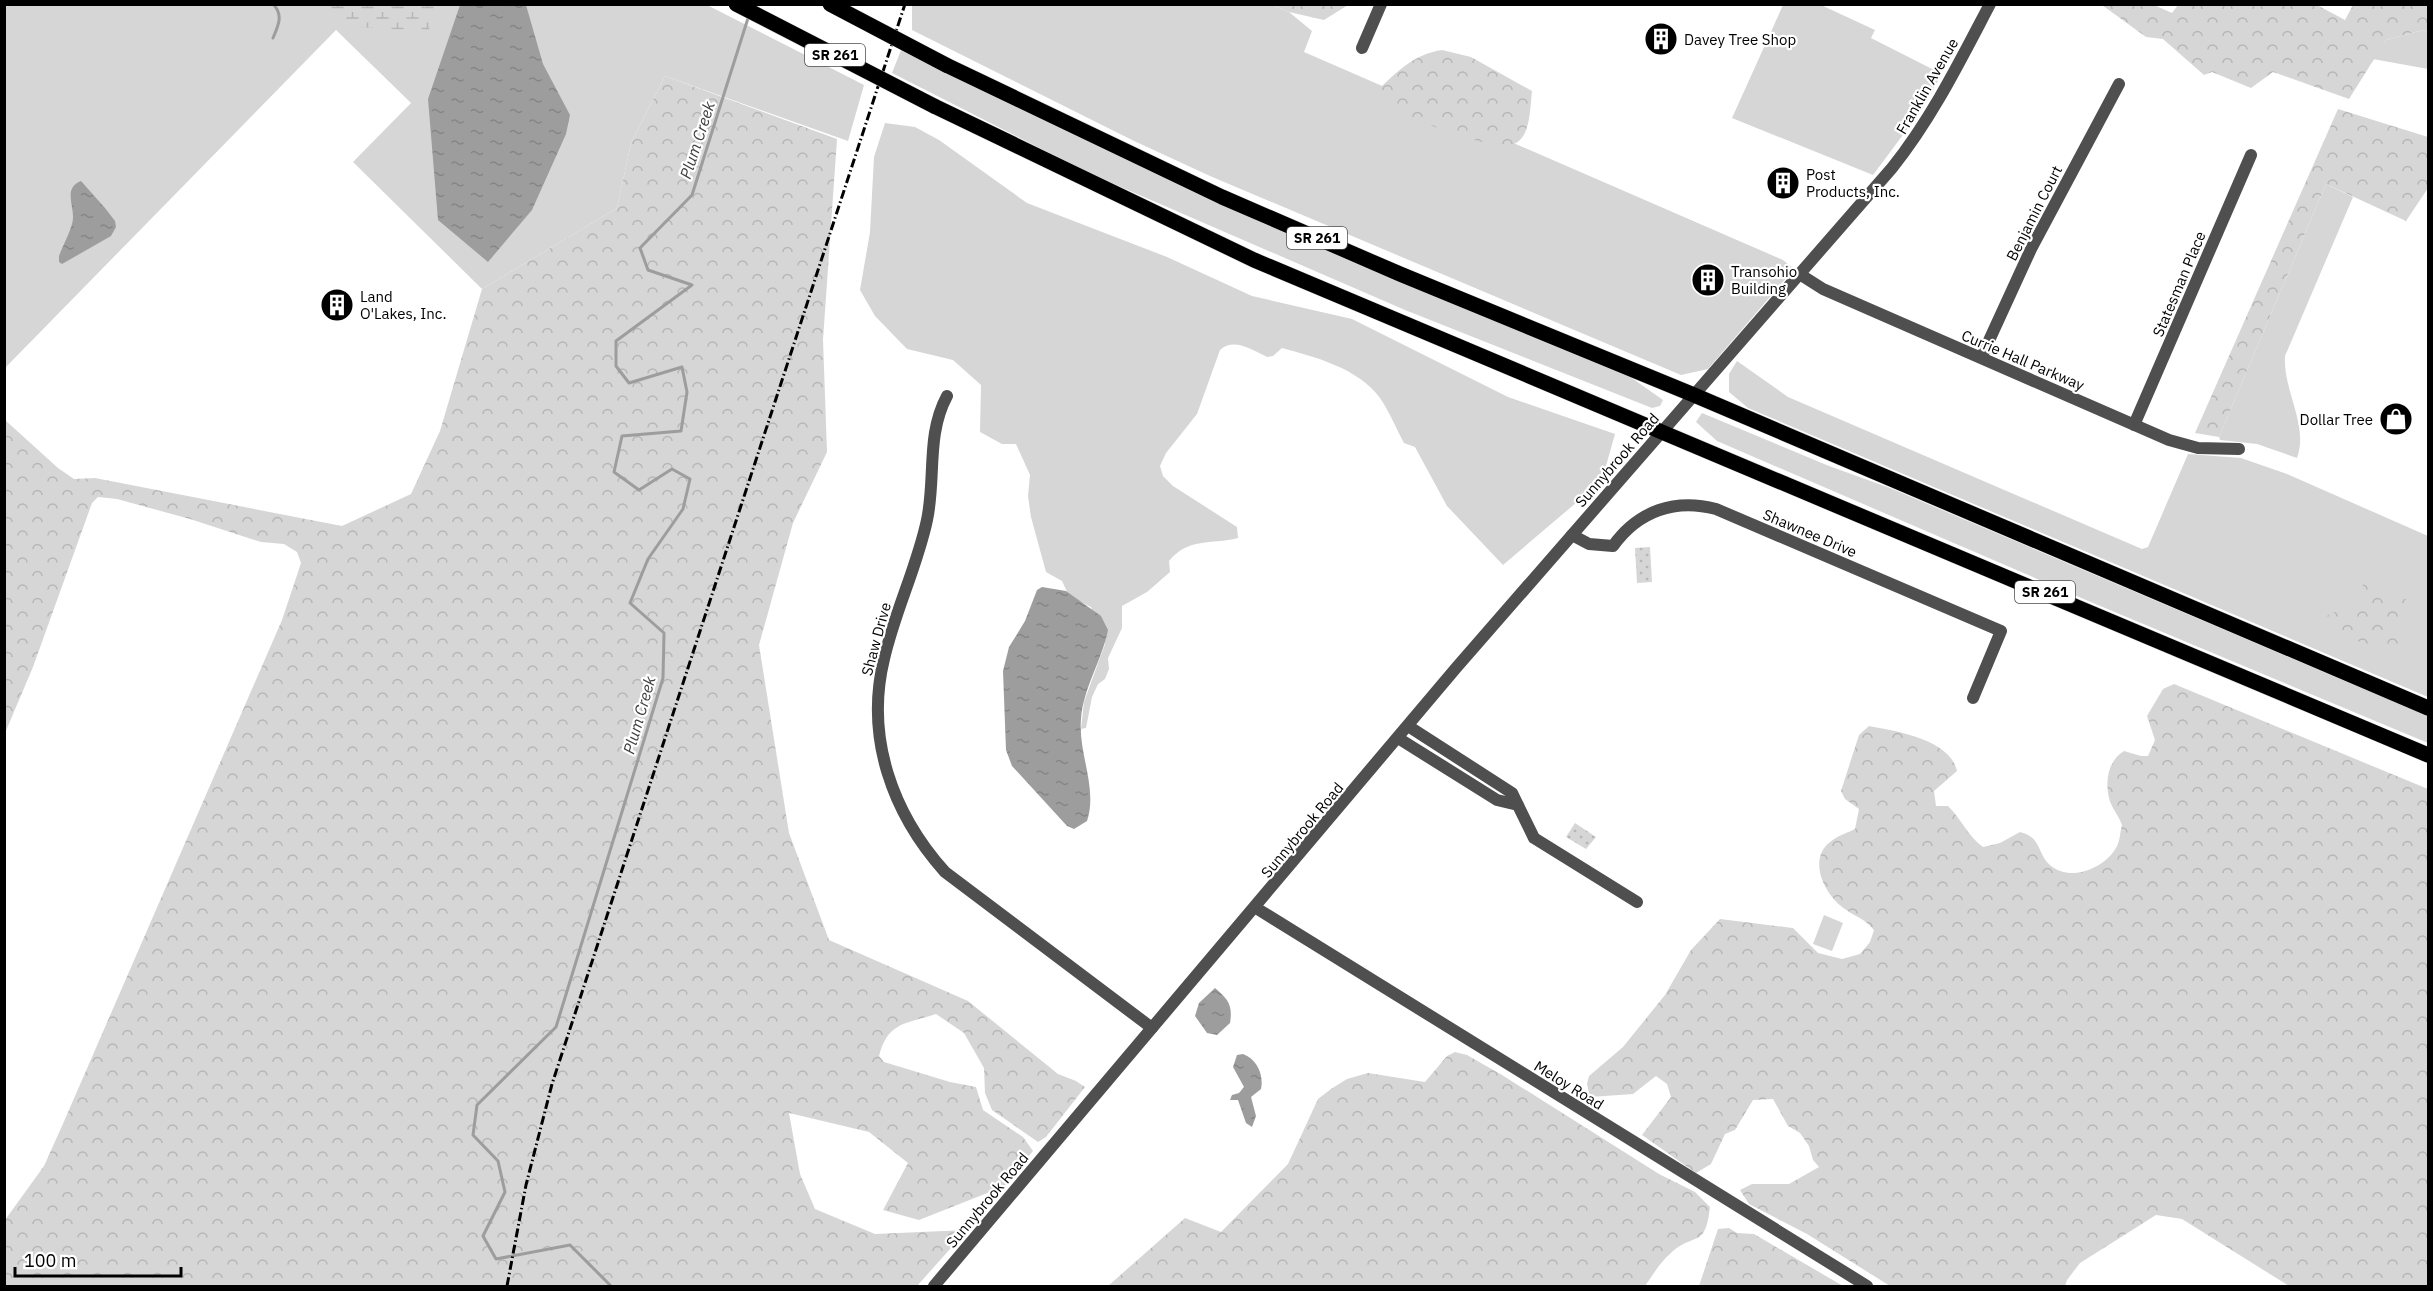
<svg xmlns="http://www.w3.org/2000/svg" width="2433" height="1291" font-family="'IBM Plex Sans',sans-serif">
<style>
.grass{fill:#d6d6d6}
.forest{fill:url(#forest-crowns)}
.wetland{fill:url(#wetland-marsh)}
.park{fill:url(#park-dots)}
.water{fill:url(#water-ripples)}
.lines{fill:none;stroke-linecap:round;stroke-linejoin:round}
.stream{stroke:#9d9d9d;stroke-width:3}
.primary-casing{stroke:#dbdbdb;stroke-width:16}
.minor{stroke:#4f4f4f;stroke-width:12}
.tertiary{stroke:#4f4f4f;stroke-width:12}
.primary{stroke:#000;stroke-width:15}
.rail{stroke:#000;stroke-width:3;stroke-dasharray:9 3 1.5 3;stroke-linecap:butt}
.primary-bridge-casing{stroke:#dbdbdb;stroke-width:16;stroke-linecap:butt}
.primary-bridge{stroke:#000;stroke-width:15}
.labels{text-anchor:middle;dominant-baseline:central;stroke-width:4.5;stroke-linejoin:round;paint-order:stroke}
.shield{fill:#fff;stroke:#4c4c4c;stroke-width:1.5}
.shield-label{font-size:14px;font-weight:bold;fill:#000}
.poi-label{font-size:15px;fill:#000;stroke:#fff;text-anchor:start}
.street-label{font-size:15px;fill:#000;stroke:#fff}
.water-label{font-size:16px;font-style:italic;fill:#3e3e3e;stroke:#fff}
</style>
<defs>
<pattern id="forest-crowns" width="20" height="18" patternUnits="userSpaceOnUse" patternTransform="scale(1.5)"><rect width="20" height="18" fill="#d6d6d6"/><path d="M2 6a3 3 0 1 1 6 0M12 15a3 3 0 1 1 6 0" fill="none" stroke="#b6b6b6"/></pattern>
<pattern id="wetland-marsh" width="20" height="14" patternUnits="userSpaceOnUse" patternTransform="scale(1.5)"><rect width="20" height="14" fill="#d6d6d6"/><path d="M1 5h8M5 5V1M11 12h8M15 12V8" fill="none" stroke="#b6b6b6"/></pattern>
<pattern id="park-dots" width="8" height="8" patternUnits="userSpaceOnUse" patternTransform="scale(1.5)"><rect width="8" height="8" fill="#d6d6d6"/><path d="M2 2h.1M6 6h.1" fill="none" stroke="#b6b6b6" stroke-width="1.8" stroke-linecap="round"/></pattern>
<pattern id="water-ripples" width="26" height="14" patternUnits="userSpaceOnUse" patternTransform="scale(1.5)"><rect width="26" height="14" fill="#9d9d9d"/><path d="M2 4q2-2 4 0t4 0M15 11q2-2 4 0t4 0" fill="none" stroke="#858585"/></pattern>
</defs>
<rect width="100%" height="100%" fill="#fff"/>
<path class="grass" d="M5,5H707L864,85L848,141L665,76L631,143L617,208L482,289L353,162L411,103L336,30L5,368Z
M912,5H1272L1289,12L1312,31L1304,52L1783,260L1794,269L1708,369L1681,375L1210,176L1132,140L912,30Z
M1783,5H1821L1875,30L1871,38L1942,74L1923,108L1873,175L1732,118Z
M2423,30L2428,32V69L2373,59L2386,40Z
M901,50L943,72L1629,376L1663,400L1660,406L1652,408L1405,310L1091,174L892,73Z
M885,123L915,127L939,140L1027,203L1167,257L1252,296L1352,319L1508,397L1615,434L1604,473L1577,502L1503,565L1447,506L1415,447L1404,443C1396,428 1389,411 1380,398C1358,368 1315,357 1282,348L1273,356L1267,357C1253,350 1233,337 1220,350L1197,414L1166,453L1160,466L1163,476L1173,486L1237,527L1238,538C1210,545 1189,537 1169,561L1170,572L1147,592L1122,606V628L1108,658L1109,669L1105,679L1098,684L1092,697L1086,728L1081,729L1084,702L1105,644L1091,607L1069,596L1062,581L1046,572L1031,517L1028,496L1030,475L1016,444H1002L980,432L981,385L953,360L907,349L875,316L860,290L870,232L874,157Z
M2326,184L2353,197L2285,356C2283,392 2309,425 2297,458L2257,444L2220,440L2219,437Z
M1737,361L1788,397L2142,549L2148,547L2188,454L2241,458L2287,474L2428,536V697L1748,408L1729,392V374Z
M1702,413L1829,466L1890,488L2428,716V743L2086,600L1717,441L1696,422Z
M1824,915L1843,923L1832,951L1813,944Z"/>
<path class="forest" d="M1272,5L1348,4V5L1324,20L1289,12Z
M2102,5H2154L2172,13L2178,5H2317L2345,20L2353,5H2428V32L2423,30L2386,40L2349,99L2273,72L2251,88L2212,72L2204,75L2163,39L2146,37Z
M1442,50L1471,57L1532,91C1530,106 1531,135 1516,143C1498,153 1428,125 1409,116C1399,111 1391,103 1382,96V86C1401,68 1416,54 1442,50Z
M665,76L837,139L823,340L827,452L793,523L759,645L789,833L829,940L968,1001L1058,1074L1076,1081L1085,1087L1046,1137L1038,1142L992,1110L985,1093L984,1068L964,1033L936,1014C905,1024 888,1022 879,1056L884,1062L950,1082L976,1087L983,1110L1023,1137L1033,1151L1005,1186L919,1220L883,1210L908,1163L869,1132L789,1113L800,1174L815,1209L875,1234L967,1230L917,1286H5V1220L44,1166L62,1126L282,620L301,563L297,552L284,544L261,542L190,519L117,499L98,497L92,503L33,667L5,733V420L58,468L74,479L95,478L342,526L411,494L440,431L482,289L617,208L631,143Z
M2338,109L2428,137V188L2406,221L2326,184L2219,437L2195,433Z
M2366,579L2393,596L2408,600L2410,605L2400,617L2401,639L2391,657L2315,621L2353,604Z
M2174,684L2428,789V1286H2289L2182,1219L2156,1215L2080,1263L2067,1280L2065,1286H1890L1807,1234L1749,1204L1740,1190L1752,1184H1789L1819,1167L1813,1160L1809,1146L1800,1133L1788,1126L1773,1099L1753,1100L1735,1130L1725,1134L1711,1164L1696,1173L1642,1135L1671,1097L1667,1084L1656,1076L1633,1094L1590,1097L1587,1084L1589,1076L1623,1047L1665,995L1691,950L1720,919L1793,928L1818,953L1842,959L1860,954L1870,942L1874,930C1863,917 1857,918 1845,909C1825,896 1807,860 1830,842C1837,836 1847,833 1855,829L1859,809L1845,799L1841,791L1859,735L1869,726C1896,731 1950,739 1957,771L1934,791L1936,806H1948C1962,820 1968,836 1983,847L2000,843L2020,832C2044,838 2036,857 2054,868C2074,881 2105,867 2116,848C2120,842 2120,832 2122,825C2119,816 2111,807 2109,798C2105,780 2108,761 2124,751L2141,756H2148L2155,740L2147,716L2163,689Z
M1455,1052L1467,1055L1502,1075L1659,1174L1695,1192L1710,1207C1705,1250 1695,1231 1671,1253C1660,1262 1653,1275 1645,1286H1108L1185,1218L1221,1232L1288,1164L1318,1099L1331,1089L1347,1079L1368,1073L1425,1082L1447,1056Z
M1729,1228L1737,1233L1754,1234L1843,1286H1699L1718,1229Z"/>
<path class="wetland" d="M325,5H440L428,31L355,27L349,29Z"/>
<path class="park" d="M1650,547L1652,582L1637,583L1635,548Z
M1575,823L1596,837L1586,849L1566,837Z"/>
<path class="water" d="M460,5H526L543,64L570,115L566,134L532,210L488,262L438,220L428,99Z
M81,181L105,208L115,221L116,227L111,236L62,264L59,262V256C63,245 69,235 72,224C77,209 61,189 81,181Z
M1042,587L1066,591L1101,616L1108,630C1102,660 1083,689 1081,719C1078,754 1098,788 1087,821L1074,829L1067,826L1012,766L1006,750L1003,671L1009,647L1025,621L1037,590Z
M1215,988C1228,999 1233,1005 1230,1023L1217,1035L1207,1033L1195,1016L1199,1003Z
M1243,1054C1257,1059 1264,1075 1261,1089L1251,1097L1256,1116L1252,1127L1246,1123L1238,1100H1230L1232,1095L1239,1093L1244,1087L1233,1067L1237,1055Z"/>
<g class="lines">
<path class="stream" d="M273,38C278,26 284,15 273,4
M611,1286L570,1245L496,1259L483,1236L505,1192L498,1161L473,1135L477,1105L556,1027L663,678L664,633L630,603L648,559L683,509L690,479L672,469L639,490L614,472L622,436L681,431L687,392L682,367L629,383L616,366V341L692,285L648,270L640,248L692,195L749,15"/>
<defs>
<path id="primary" d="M946,65L1222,197L1400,274L1694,395L2428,708
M934,106L1254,260L2428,755"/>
</defs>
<use href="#primary" class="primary-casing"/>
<path class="minor" d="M1362,48L1381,4
M1801,275L1823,289L2169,440L2198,448L2239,449
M1981,358L2031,249L2119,84
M947,396C926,435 936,478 927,520C917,567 895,611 884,659C865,737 892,813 945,872L1152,1028
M2134,425L2251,155
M1572,535L1589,544L1613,546C1638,511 1675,498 1716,509L2001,631L1973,698
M1408,726L1512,793L1534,838L1637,902
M1398,738L1497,800L1518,805"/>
<path class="tertiary" d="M1256,908L1867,1286
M934,1286L1456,668L1892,168C1932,118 1960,61 1990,4"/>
<use href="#primary" class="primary"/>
<path class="rail" d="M507,1286L526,1185L552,1084L905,4"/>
<defs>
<path id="primary-bridge" d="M736,4L934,106
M830,4L946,65"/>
</defs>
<use href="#primary-bridge" class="primary-bridge-casing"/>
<use href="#primary-bridge" class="primary-bridge"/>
</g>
<defs>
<symbol id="building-disc" viewBox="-11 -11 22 22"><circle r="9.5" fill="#000" stroke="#fff"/><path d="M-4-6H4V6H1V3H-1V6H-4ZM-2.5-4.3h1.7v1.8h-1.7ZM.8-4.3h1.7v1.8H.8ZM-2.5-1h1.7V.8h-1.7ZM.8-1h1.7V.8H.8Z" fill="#fff"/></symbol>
<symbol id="shop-disc" viewBox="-11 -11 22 22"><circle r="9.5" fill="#000" stroke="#fff"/><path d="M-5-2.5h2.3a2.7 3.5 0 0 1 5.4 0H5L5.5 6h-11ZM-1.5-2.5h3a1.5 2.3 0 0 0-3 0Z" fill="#fff"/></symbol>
</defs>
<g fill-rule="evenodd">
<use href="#building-disc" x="1642" y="20" width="38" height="38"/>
<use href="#building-disc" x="1764" y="164" width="38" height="38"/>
<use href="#building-disc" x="1689" y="261" width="38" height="38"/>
<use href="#building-disc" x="318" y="286" width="38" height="38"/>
<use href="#shop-disc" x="2377" y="400" width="38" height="38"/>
</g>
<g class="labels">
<g class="shield">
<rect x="805" y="44" width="60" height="22" rx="4.5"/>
<rect x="1287" y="227" width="60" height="22" rx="4.5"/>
<rect x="2015" y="581" width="60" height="22" rx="4.5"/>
</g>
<g class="shield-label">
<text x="835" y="55">SR 261</text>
<text x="1317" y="238">SR 261</text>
<text x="2045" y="592">SR 261</text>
</g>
<g class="poi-label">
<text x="1684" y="39">Davey Tree Shop</text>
<text x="1806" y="174">Post<tspan x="1806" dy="17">Products, Inc.</tspan></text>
<text x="1731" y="271">Transohio<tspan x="1731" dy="17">Building</tspan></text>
<text x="360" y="296">Land<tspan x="360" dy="17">O'Lakes, Inc.</tspan></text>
<text x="2373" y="419" text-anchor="end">Dollar Tree</text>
</g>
<g class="street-label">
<text transform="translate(1927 86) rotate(-60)">Franklin Avenue</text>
<text transform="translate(2034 213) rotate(-63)">Benjamin Court</text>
<text transform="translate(2179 284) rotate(-67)">Statesman Place</text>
<text transform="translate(2023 360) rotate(23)">Currie Hall Parkway</text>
<text transform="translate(1617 460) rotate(-49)">Sunnybrook Road</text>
<text transform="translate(1810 533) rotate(23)">Shawnee Drive</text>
<text transform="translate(876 639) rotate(-75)">Shaw Drive</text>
<text transform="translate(1302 830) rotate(-50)">Sunnybrook Road</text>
<text transform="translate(1569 1085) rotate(32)">Meloy Road</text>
<text transform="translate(987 1200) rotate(-50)">Sunnybrook Road</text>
</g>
<g class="water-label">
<text transform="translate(697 140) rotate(-72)">Plum Creek</text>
<text transform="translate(639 715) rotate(-74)">Plum Creek</text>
</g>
</g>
<rect width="2433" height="1291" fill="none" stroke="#000000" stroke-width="12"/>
<path d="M15 1267v9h166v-9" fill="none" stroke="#000000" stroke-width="3"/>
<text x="24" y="1267" font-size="18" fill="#000000" stroke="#ffffff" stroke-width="4.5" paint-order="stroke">100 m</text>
</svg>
